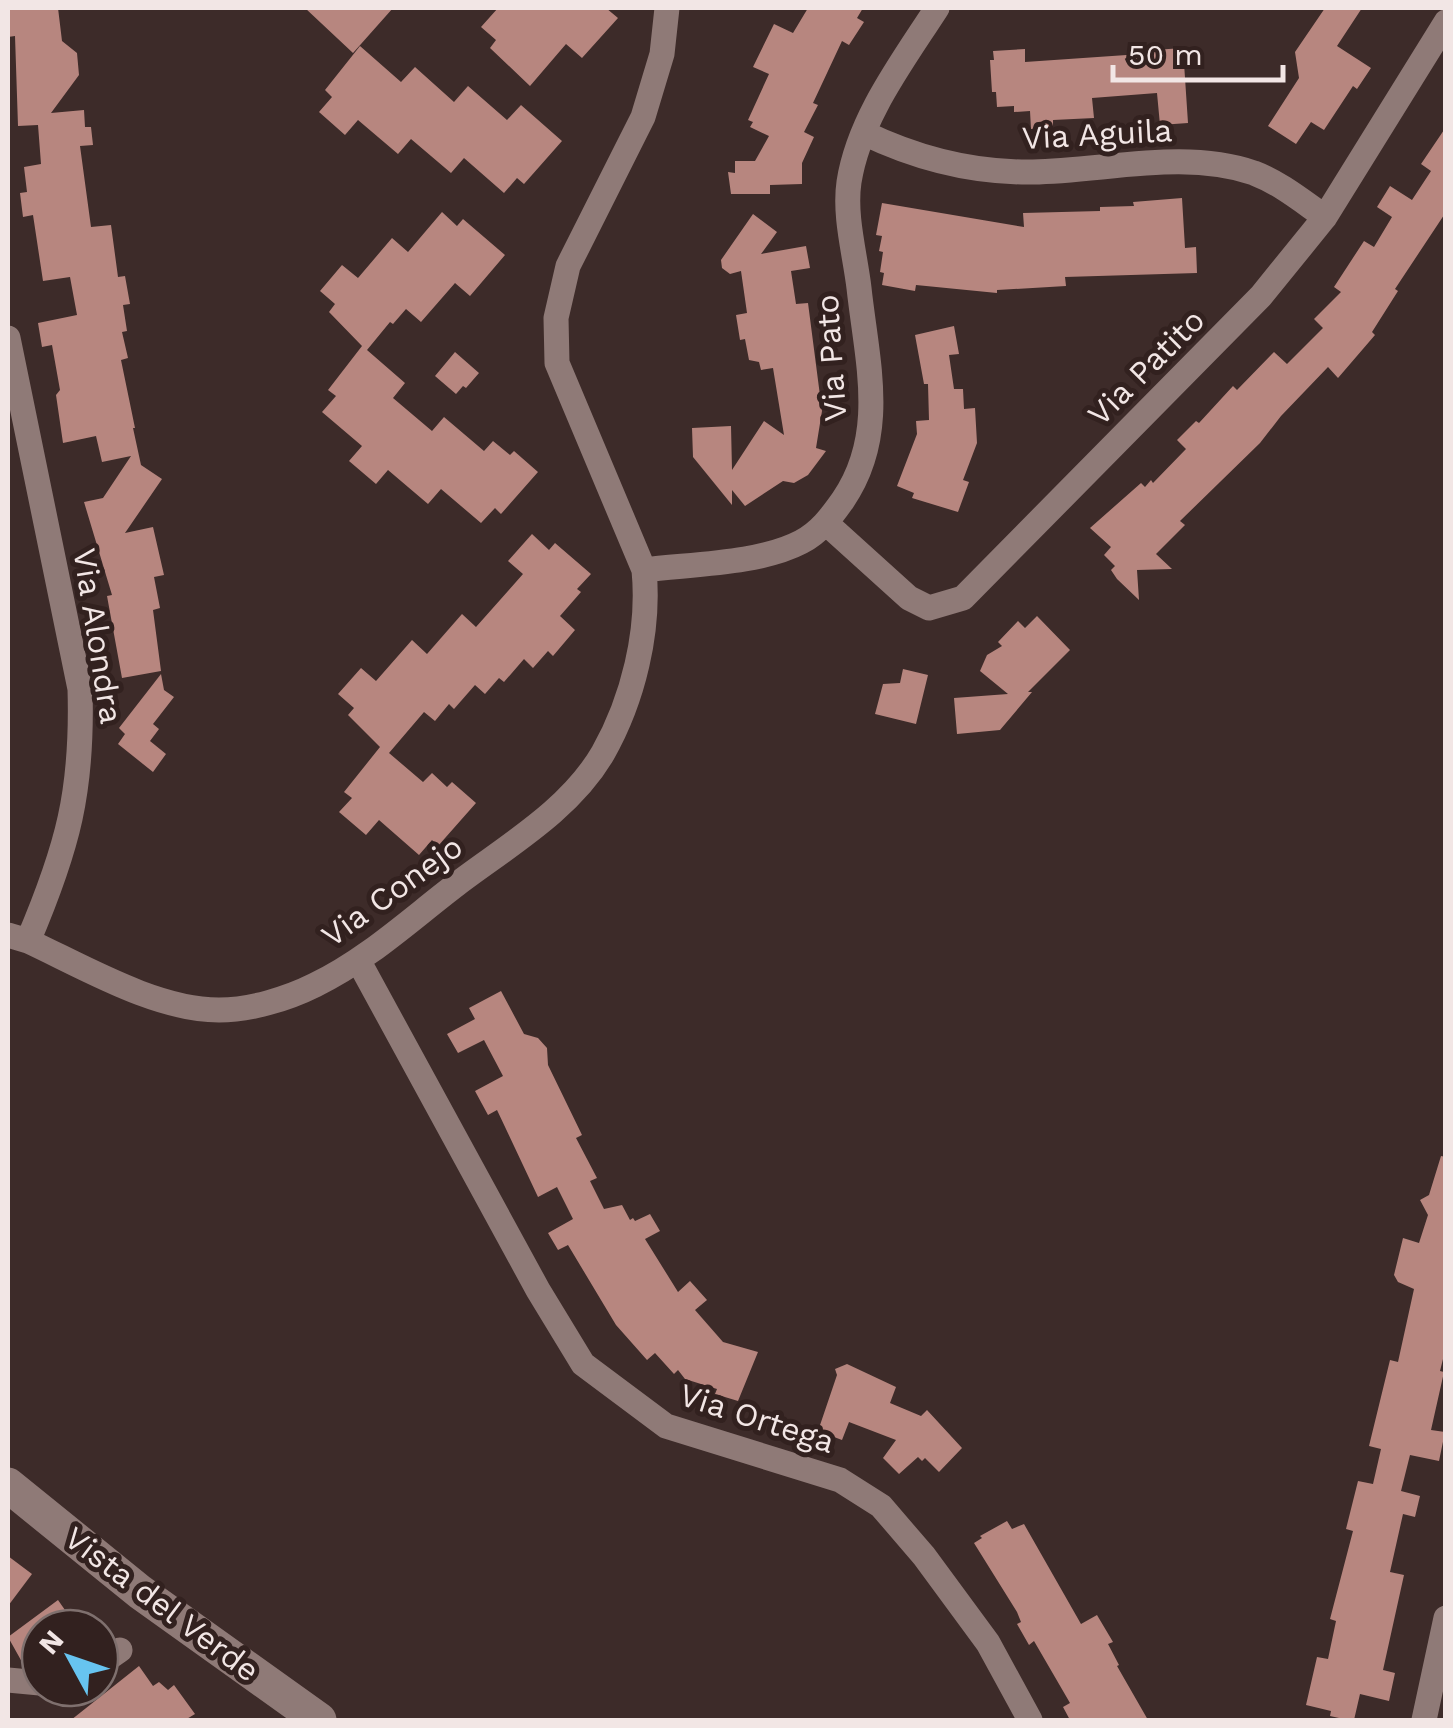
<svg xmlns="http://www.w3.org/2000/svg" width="1453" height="1728" font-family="'Work Sans',sans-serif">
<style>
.building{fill:#b7867f}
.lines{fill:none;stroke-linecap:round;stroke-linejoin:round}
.street{stroke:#8f7a77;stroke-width:25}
.secondary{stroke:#8f7a77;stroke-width:35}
.labels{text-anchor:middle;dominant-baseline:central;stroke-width:10;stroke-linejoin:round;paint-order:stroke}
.street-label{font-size:32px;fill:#f2e6e5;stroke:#32211f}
</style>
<rect width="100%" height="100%" fill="#3d2b29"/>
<path class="building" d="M8,8H58L62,41L77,53L79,75L51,113L84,110L85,127H91L93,145L80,146L91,227L111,225L118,277L125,276L130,304L123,305L127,331L122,332L128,358L121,360L135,428H133L141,465L162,479L125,533L153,527L164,575L154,577L160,608L153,610L161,671L122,678L107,596L112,595L84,502L103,498L131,456L102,462L96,436L63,443L56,395L60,390L52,345L42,347L38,323L77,315L70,277L43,281L33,215L23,217L20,193L27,192L24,167L41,164L38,125L18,126L15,36L8,37Z
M305,8H393L353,53Z
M498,8H606L618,18L582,58L566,44L530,86L490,48L496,40L481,27Z
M808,8H863L857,18L864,22L849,45L842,41L813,103L818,105L804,132L814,137L802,163V184L770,185V194H731L728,172L735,173V161H755L769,136L750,127L753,122L748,120L769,74L753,67L774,24L793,33Z
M1325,8H1362L1337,46L1371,68L1357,89L1353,86L1324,130L1311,122L1296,144L1268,126L1299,78L1295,52Z
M360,46L401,82L415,67L454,102L468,86L507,120L521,105L562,141L524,184L517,178L504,193L464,158L451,173L411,139L398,154L358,120L345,135L319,112L332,97L325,90Z
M1183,48L1188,123L1160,125L1157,93L1092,98L1094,118L1053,120V127L1031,129L1030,111L1014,112V106L997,107L996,92H992L990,60H994L993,51L1025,49V62L1141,54L1140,51Z
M1446,127V212L1395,289L1398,291L1372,332L1375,335L1338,378L1328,367L1281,416L1260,443L1180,521L1185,525L1156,554L1172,569L1137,570L1139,600L1117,579L1111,570L1115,566L1104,555L1111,547L1090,528L1141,483L1145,487L1151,480L1153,483L1186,449L1177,440L1196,421L1199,423L1233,386L1237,390L1274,352L1287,364L1323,328L1314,319L1341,292L1334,287L1364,241L1374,247L1392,217L1377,207L1390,186L1412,200L1431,171L1421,164Z
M1182,198L1185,248L1196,247L1197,273L1065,277L1066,286L997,290V293L916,285L915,291L882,285L884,273L880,272L883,252L879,251L882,236L876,235L882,203L1024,227L1023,213L1100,211V207L1134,206L1133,202Z
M442,212L457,226L463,219L505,255L470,296L455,283L421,322L406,309L393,324L390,322L367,350L405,383L393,398L432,431L444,417L484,451L493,441L510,455L514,451L538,472L501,514L495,508L481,523L441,489L428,504L388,470L376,484L349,461L362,446L322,412L336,396L328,390L362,346L329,312L335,304L320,291L342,265L358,278L392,238L408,252Z
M753,214L777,232L761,254L806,246L810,268L791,271L796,304L808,303L822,411L816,448L826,451L808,475L794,483L783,481L745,506L732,490V505L693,457L692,428L731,426L732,470L764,421L784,435L773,368L761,370L759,362L749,360L745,339L740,340L736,315L747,313L741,271L730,274L722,268L721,260Z
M954,326L959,354L949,355L954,389H963L964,409L975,408L977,443L963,480L969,482L958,512L912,498L914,493L897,486L917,434L916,421L929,420L928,384H924L915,335Z
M455,352L479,373L466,388L463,386L456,394L435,376Z
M532,534L549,550L555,543L591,574L577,589L581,592L560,616L575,630L553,656L548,651L533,668L524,659L504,682L499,678L485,694L475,685L454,709L449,704L435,721L424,712L389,753L423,782L432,773L447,787L452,782L476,803L438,846L432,840L419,855L379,820L366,835L339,812L352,798L344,792L380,747L348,715L354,708L338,694L361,668L376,681L412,640L427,654L462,614L476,627L523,574L508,561Z
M1037,616L1070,650L1028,692H1032L1000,730L957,734L954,698L1008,694L980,671L987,655L1002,646L998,642L1018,621L1025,628Z
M903,669L928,675L916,724L875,714L883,684L900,683Z
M161,674L164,690L174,697L153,724L159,729L150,741L166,754L153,772L118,744L125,734L119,728Z
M501,991L524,1034L538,1038L547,1048L548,1065L582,1135L576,1138L597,1178L590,1181L604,1209L622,1205L630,1220L633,1218L635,1221L650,1214L660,1231L645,1239L678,1292L690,1281L707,1300L695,1310L723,1342L758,1352L738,1401L715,1394L717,1389L685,1379L678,1370L674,1374L655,1353L647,1360L616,1325L568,1245L558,1250L548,1233L573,1219L557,1187L538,1197L497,1110L488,1115L475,1091L503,1076L484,1040L458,1053L447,1034L475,1019L469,1008Z
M1441,1156L1446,1157V1347L1440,1371L1444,1372L1431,1430L1445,1432L1439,1461L1410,1455L1401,1491L1420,1496L1415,1517L1403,1514L1390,1572L1404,1575L1383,1670L1395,1673L1389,1701L1360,1694L1354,1720H1348L1330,1716L1331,1711L1306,1705L1317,1657L1328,1659L1336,1621L1330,1619L1353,1531L1346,1529L1358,1481L1373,1484L1381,1449L1369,1446L1390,1360L1398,1362L1414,1289L1398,1282L1394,1275L1403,1238L1419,1243L1428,1215L1420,1200L1429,1195Z
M847,1364L896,1387L890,1403L921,1416L927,1410L962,1448L939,1472L925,1458L922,1461L918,1457L899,1474L883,1458L896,1440L849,1422L842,1440L818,1431L837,1375L835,1369Z
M1007,1521L1012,1529L1024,1524L1081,1624L1097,1615L1113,1642L1108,1644L1119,1665L1117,1666L1148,1720H1070L1063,1707L1070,1703L1034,1641L1029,1645L1017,1624L1021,1622L1017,1612L974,1543L982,1538L980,1536Z
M8,1556L32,1574L8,1606Z
M58,1600L72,1620L62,1628H40V1649L22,1662L8,1637Z
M139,1666L153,1686L159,1682L168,1690L174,1685L195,1714L185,1720H71Z"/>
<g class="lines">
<path class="street" d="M864,133C918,159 973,173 1033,172C1105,171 1184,149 1254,173C1280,183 1302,201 1325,217
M8,338L80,689C83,791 68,847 28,941
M826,523L909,598L929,608L963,598L1261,296L1325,217L1446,22
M644,570C691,564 759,564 801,542C819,533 831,517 843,500C888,434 867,362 859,288C855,254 844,216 849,182C859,118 903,61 937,8
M8,935L28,941C84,967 156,1010 219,1010C250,1010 287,999 315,985C367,960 411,919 457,884C507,846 570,810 603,753C633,700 650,631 644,570L557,363L556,318L568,266L643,117L662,54L667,8
M358,960L538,1290L583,1364L666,1426L840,1480L881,1506L924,1556L988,1643L1030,1720
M100,1664L120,1650
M8,1680L40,1683
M1424,1720L1446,1618"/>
<path class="secondary" d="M8,1485L140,1592L319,1720"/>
</g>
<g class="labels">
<g class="street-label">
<text transform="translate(1097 134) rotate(-3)">Via Aguila</text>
<text transform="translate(831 358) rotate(-94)">Via Pato</text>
<text transform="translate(1146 367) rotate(-45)">Via Patito</text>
<text transform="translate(98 636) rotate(81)">Via Alondra</text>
<text transform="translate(392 891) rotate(-36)">Via Conejo</text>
<text transform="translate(757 1418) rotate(18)">Via Ortega</text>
<text transform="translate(162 1604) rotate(37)">Vista del Verde</text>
</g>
</g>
<rect width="1453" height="1728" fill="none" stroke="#f2e6e5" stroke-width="20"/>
<g transform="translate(70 1658) rotate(310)"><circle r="48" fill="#32211f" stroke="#7f706e" stroke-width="2.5"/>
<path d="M0-8L18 38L0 25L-18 38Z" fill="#67c4f0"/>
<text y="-15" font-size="28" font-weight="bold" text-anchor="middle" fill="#f2e6e5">N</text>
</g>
<path d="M1113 65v15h170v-15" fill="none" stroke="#f2e6e5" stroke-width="5"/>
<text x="1128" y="65" font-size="30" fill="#f2e6e5" stroke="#32211f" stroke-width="8" paint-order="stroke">50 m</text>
</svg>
